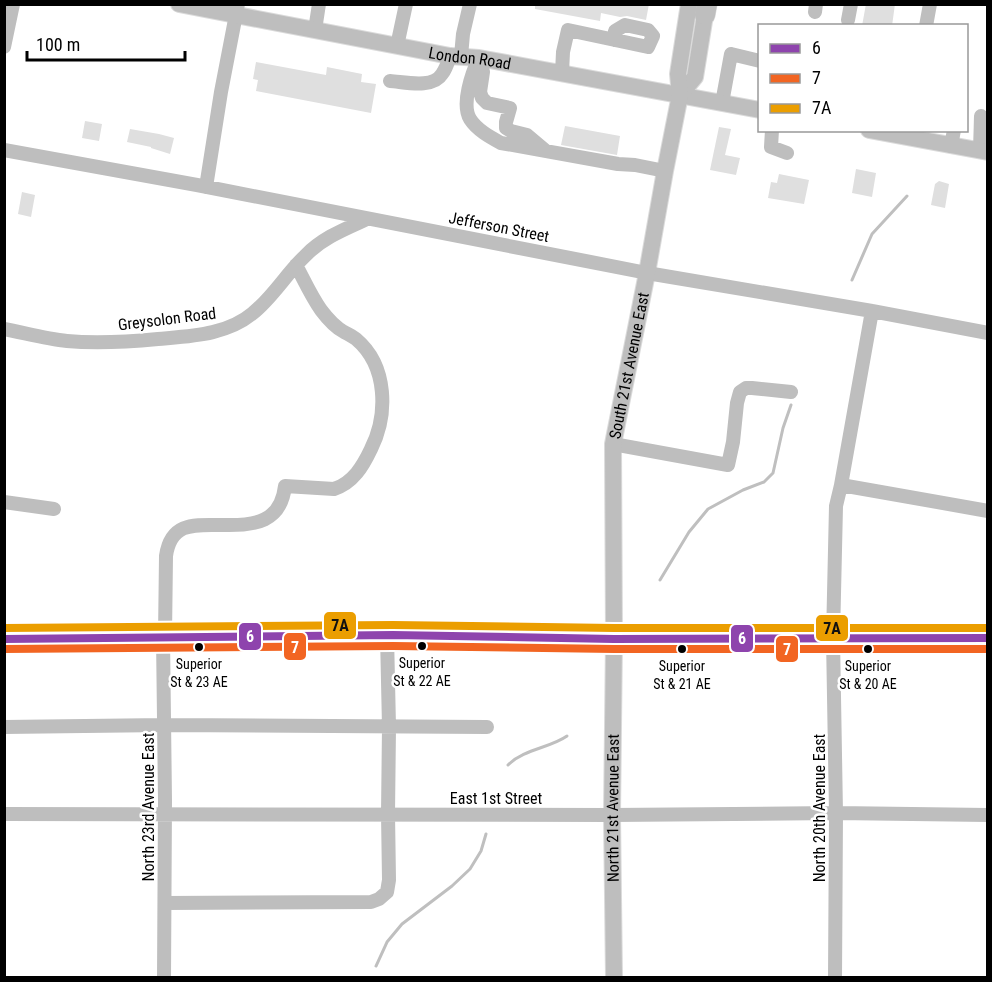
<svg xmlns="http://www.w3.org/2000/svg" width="992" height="982" font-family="'Roboto Condensed',sans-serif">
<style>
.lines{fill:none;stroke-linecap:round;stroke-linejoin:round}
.stream{stroke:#bfbfbf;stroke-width:3}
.building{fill:#dfdfdf}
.major-casing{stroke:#dbdbdb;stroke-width:18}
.highway-casing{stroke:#dbdbdb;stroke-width:21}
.minor{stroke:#bebebe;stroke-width:14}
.major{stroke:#bebebe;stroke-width:16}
.highway{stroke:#bebebe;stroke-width:20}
.bus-1-casing{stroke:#fff;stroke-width:12}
.bus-2-casing{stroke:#fff;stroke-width:12}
.bus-3-casing{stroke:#fff;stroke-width:12}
.bus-1{stroke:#8e44ad;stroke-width:8}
.bus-2{stroke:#f26522;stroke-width:8}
.bus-3{stroke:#eb9e00;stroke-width:8}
.bus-dot{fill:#000;stroke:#fff;stroke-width:2}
.labels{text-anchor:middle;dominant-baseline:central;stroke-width:5;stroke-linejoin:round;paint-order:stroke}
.bus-label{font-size:14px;fill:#000;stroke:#fff}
.street-label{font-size:16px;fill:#000;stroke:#fff}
.line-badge{stroke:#fff;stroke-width:2}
.badge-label{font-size:16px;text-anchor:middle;font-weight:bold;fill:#fff}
.pale-badge-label{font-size:16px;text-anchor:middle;font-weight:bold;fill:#111}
</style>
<rect width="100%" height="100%" fill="#fff"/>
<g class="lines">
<path class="stream" d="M852,280L872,234L907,196
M660,580L689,532L708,509L743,490L764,482L773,473L783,428L791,405
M508,765C524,749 550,748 567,736
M376,966L387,942L402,924L452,886L470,869L481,851L486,834"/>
</g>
<path class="building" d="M535,4H649L646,20L627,16L620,17L601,13L600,21L535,9Z
M866,4H895L892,26H862Z
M256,62L326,75L327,67L362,74L361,82L376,84L371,113L256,91L258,80L253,79Z
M85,121L102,124L99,141L82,138Z
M565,126L620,136L617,155L561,145Z
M719,127L731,129L725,155L740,158L736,175L710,170Z
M130,129L159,134L174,138L170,154L151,148V147L127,142Z
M856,169L876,173L872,197L852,193Z
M779,174L809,180L804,204L768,198L771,182L777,183Z
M939,181L949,184L945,208L931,205L935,184Z
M22,192L35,195L31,217L18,214Z"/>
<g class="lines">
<defs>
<g id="major">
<path id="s1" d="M179,4L450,56L479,58L760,110"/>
<path d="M680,95L695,77L705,15V4"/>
<path d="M869,130L988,152"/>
<path id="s2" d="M614,978L612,815L614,639L613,444L647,273L665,171L680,95L678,74L689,4"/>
</g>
<path id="highway" d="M705,15L707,4"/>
</defs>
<use href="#major" class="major-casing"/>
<use href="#highway" class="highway-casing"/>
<path class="minor" d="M815,12L816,4
M848,20L851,4
M926,26L930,4
M315,30L319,4
M397,46L406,4
M4,47L13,4
M461,56L463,34L470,4
M479,58C472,73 461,104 470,119C477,130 490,137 501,143L618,164L635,165L665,171
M479,58L483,72L480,92L482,98L487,103L510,108L506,122V128L511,131L527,135L546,151
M562,73L563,52L568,30L648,47L653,36L648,30L625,25L615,31L614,40
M390,81C405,82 433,89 442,74C446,69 448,62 450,56
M722,103L731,54L760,61
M772,130L771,147L787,153
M951,146L954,130
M4,150L197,185L647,273L872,311L988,333
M980,151L981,116
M206,187L221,92L238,4
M4,329C25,333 46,339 67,341C99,344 127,342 158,339C191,336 227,335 253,313C273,297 286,274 305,256C322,238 345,229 367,219
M613,444L728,465L733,442L737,403L740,392L746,388H752L791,392
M841,485L988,511
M4,502L54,509
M165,636L166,556C171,521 196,525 223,525C255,526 281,522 285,486L334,489C353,483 363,466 371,449C388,415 388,366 356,339C352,336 348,334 344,332C335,327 327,318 321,310C311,296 304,280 296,265
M163,637L165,801L164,978
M4,639L393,635L614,639L988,638
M4,727L165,725L487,727
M4,814L612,815L836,813L988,815
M165,903L371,902L379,899L387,892L389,880L388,814L389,727L387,635
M835,978L836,813L833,638L836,506L841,485L872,311"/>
<use href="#major" class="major"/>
<use href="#highway" class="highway"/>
<defs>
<path id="bus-1" d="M4,639L393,635L614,639L988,638"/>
<path id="bus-2" d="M4,649L393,646L614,649H988"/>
<path id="bus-3" d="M4,628L393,625L614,628H988"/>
</defs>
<use href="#bus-1" class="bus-1-casing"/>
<use href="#bus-2" class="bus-2-casing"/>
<use href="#bus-3" class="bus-3-casing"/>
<use href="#bus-1" class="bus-1"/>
<use href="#bus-2" class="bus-2"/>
<use href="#bus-3" class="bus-3"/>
</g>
<g class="bus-dot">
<circle cx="422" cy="646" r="5"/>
<circle cx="199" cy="647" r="5"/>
<circle cx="682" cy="649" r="5"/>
<circle cx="868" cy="649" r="5"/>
</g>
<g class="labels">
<g class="bus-label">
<text x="422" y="663">Superior<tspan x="422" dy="18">St &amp; 22 AE</tspan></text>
<text x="199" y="664">Superior<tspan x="199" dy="18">St &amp; 23 AE</tspan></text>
<text x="682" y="666">Superior<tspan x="682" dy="18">St &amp; 21 AE</tspan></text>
<text x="868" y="666">Superior<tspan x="868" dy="18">St &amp; 20 AE</tspan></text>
</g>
<g class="street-label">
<text stroke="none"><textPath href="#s1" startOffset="296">London Road</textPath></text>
<text transform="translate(499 227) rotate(11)">Jefferson Street</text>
<text transform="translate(167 319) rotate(-7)">Greysolon Road</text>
<text stroke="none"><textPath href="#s2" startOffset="614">South 21st Avenue East</textPath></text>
<text x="496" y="798">East 1st Street</text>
<text transform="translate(148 807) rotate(-90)">North 23rd Avenue East</text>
<text stroke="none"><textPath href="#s2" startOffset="170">North 21st Avenue East</textPath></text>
<text transform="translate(819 808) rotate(-90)">North 20th Avenue East</text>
</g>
</g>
<g class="line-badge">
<rect x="323" y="611" width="34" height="29" rx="6" fill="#eb9e00"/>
<rect x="815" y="614" width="34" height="28" rx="6" fill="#eb9e00"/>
<rect x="238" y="622" width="24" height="29" rx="6" fill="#8e44ad"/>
<rect x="730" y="624" width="24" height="29" rx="6" fill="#8e44ad"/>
<rect x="283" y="632" width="24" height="29" rx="6" fill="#f26522"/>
<rect x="775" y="635" width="24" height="28" rx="6" fill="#f26522"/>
</g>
<g class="badge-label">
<text x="250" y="642">6</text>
<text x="742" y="644">6</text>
<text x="295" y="653">7</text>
<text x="787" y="655">7</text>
</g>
<g class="pale-badge-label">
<text x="340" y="631">7A</text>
<text x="832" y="634">7A</text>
</g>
<rect width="992" height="982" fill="none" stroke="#000000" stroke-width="12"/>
<rect x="758" y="24" width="210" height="108" fill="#ffffff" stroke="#999999" stroke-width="1.5"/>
<rect x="770" y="44" width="30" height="9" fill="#8e44ad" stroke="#999999" stroke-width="1.5"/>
<text x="812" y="54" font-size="18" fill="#000000">6</text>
<rect x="770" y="74" width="30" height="9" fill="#f26522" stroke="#999999" stroke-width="1.5"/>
<text x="812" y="84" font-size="18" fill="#000000">7</text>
<rect x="770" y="104" width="30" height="9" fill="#eb9e00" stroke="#999999" stroke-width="1.5"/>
<text x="812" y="114" font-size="18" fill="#000000">7A</text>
<path d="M27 51v9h158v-9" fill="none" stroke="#000000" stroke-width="3"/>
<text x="36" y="51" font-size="18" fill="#000000" stroke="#ffffff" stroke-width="4.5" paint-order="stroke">100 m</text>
</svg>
